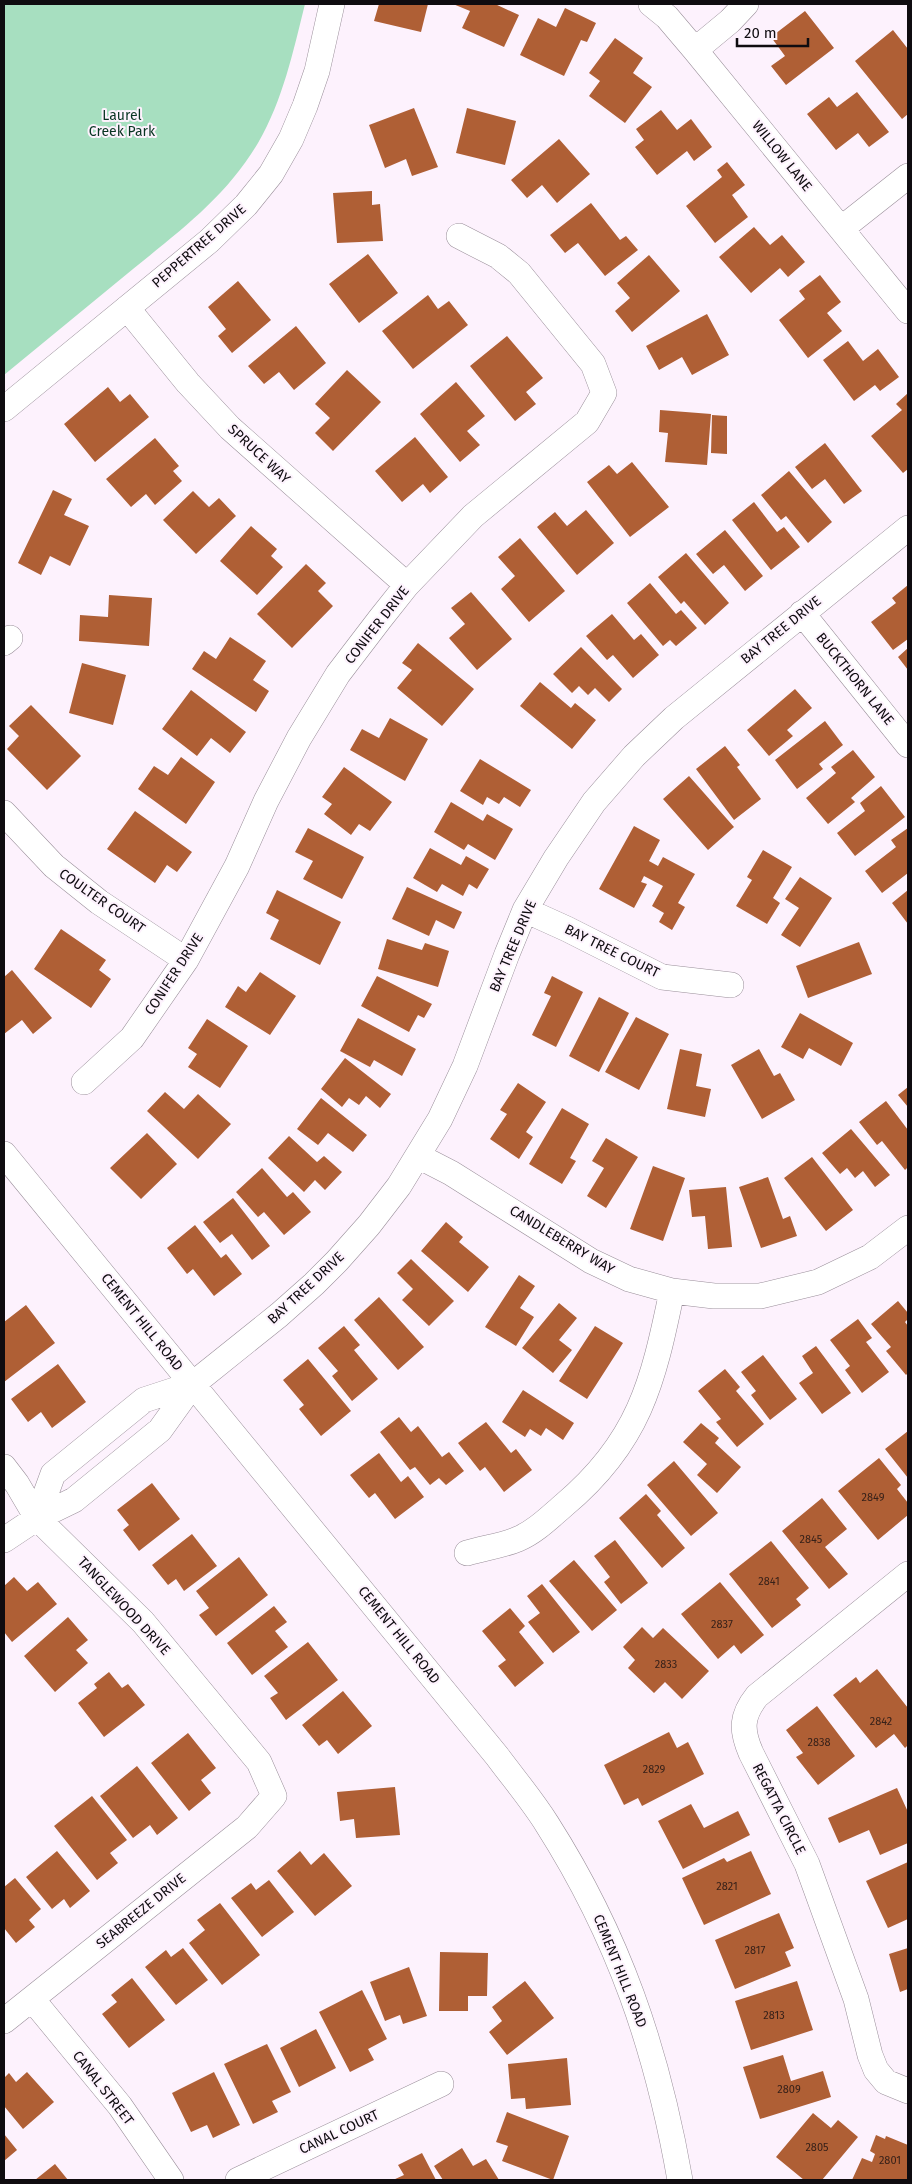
<svg xmlns="http://www.w3.org/2000/svg" width="912" height="2184" font-family="'Fira Sans',sans-serif">
<style>
.green{fill:#a7dfc0}
.building{fill:#af5f35}
.lines{fill:none;stroke-linecap:round;stroke-linejoin:round}
.minor-casing{stroke:#9a8f9a;stroke-width:26}
.minor{stroke:#fff;stroke-width:25}
.labels{text-anchor:middle;dominant-baseline:central;stroke-width:4;stroke-linejoin:round;paint-order:stroke}
.number-label{font-size:11px;fill:#372119}
.park-label{font-size:14px;fill:#083522;stroke:#fdf2fd}
.street-label{font-size:14px;fill:#0f0c10;stroke:#fdf2fd}
</style>
<rect width="100%" height="100%" fill="#fdf2fd"/>
<path class="green" d="M4,4H305C293,52 283,100 258,143C227,196 180,231 133,269C90,304 47,340 4,375Z"/>
<path class="building" d="M379,4H428L421,32L374,21Z
M453,4H495L519,15L504,47L462,28L470,11Z
M565,8L596,23L587,42L581,40L564,76L520,55L538,18L556,27Z
M805,11L834,48L786,85L771,66L785,56L771,37Z
M893,30L908,49V114L902,119L855,61Z
M615,38L643,58L633,73L652,87L625,123L589,96L600,81L589,73Z
M857,92L889,132L869,147L858,133L836,150L807,114L829,97L837,107Z
M414,108L438,167L412,176L406,159L385,168L369,125Z
M467,108L516,121L505,165L456,153Z
M661,110L677,130L691,119L712,147L694,161L687,151L657,175L635,147L644,140L636,129Z
M559,139L590,174L557,203L542,185L527,198L511,180Z
M727,162L745,185L732,195L748,217L715,243L686,206L722,177L717,170Z
M372,191V205L380,204L383,241L337,243L333,193Z
M591,203L620,240L626,236L638,250L605,276L578,243L565,253L550,235Z
M754,227L770,245L782,235L805,262L788,277L780,268L751,293L719,257Z
M368,254L398,293L359,323L329,284Z
M649,255L680,291L632,332L615,311L630,298L617,283Z
M820,275L841,302L827,313L842,331L808,358L779,320L805,299L799,291Z
M238,281L271,320L232,353L218,336L226,329L208,307Z
M428,295L438,309L449,301L468,325L413,369L382,331Z
M707,314L729,355L692,375L682,357L659,370L646,346Z
M296,326L326,363L294,390L279,372L264,384L248,366Z
M507,336L543,378L526,392L536,404L515,421L470,366Z
M848,341L863,361L878,349L899,377L880,391L875,385L854,401L823,360Z
M347,370L381,402L333,451L315,433L330,418L315,404Z
M456,382L485,416L467,431L480,445L460,462L420,414Z
M108,387L120,402L130,394L149,417L95,462L64,424Z
M908,393V469L903,473L871,436L902,410L896,404Z
M660,410L711,414L707,465L665,462L668,433L659,432Z
M712,415L727,416V454L711,453Z
M415,437L448,477L430,493L423,484L402,502L375,471Z
M155,438L179,466L173,471L182,481L155,505L146,494L131,507L106,479Z
M825,443L862,491L844,504L825,479L812,489L795,467Z
M632,462L669,507L630,537L587,482L609,465L617,474Z
M789,471L832,522L808,543L786,516L781,520L761,495Z
M53,490L72,499L64,515L89,526L70,566L50,556L41,575L18,563Z
M193,491L209,507L219,498L236,516L196,554L163,520Z
M754,502L777,532L784,527L800,547L771,570L732,520Z
M586,510L614,543L577,575L537,527L555,512L567,526Z
M251,526L277,549L271,556L283,567L257,595L220,561Z
M725,530L763,576L745,591L724,565L713,574L696,554Z
M520,538L565,591L529,622L501,589L515,576L498,557Z
M686,553L729,603L705,625L684,601L681,604L658,577Z
M306,564L326,583L318,591L333,606L292,648L257,614Z
M650,583L676,614L681,610L697,628L676,646L670,640L663,646L627,603Z
M908,585V639L893,650L871,622L896,603L892,598Z
M471,592L512,639L477,670L449,638L465,624L451,608Z
M109,595L152,598L149,646L79,641L80,615L108,617Z
M612,614L634,640L641,634L659,655L633,678L613,655L607,660L586,636Z
M230,637L266,661L253,680L269,691L256,712L192,669L204,651L216,659Z
M418,643L474,689L442,726L397,688L412,670L402,663Z
M581,647L622,689L609,702L595,688L588,695L579,686L572,693L553,674Z
M908,648V670L898,657Z
M82,663L126,675L113,725L69,713Z
M540,682L571,708L575,703L596,720L572,749L520,706Z
M795,689L812,708L787,730L793,736L769,756L747,730Z
M191,690L246,732L230,753L211,738L197,756L162,729Z
M31,705L81,756L47,790L7,749L19,736L9,726Z
M390,718L428,739L405,781L350,750L362,729L379,738Z
M825,721L843,745L819,764L823,769L797,789L775,760Z
M725,746L740,765L737,767L761,799L734,820L696,769Z
M853,750L875,777L851,798L855,802L828,824L806,798L836,773L831,767Z
M181,757L215,782L186,824L138,789L154,766L168,775Z
M480,759L531,790L520,807L504,797L499,804L487,797L483,805L460,791Z
M344,767L392,802L370,831L359,824L351,835L324,814L332,804L322,797Z
M689,776L734,827L708,850L663,799Z
M881,786L905,817L855,856L837,833L865,811L860,803Z
M451,802L483,821L487,814L513,829L495,860L468,844L464,850L434,832Z
M135,811L192,852L177,872L167,865L155,883L107,849Z
M634,826L660,840L649,861L658,866L663,857L695,874L678,903L685,907L672,930L659,922L664,913L652,906L663,886L644,876L641,882L647,884L634,908L599,889Z
M308,828L364,857L342,899L303,879L313,861L295,852Z
M908,828V873L882,893L865,871L896,847L891,840Z
M430,848L461,865L466,856L489,869L477,889L469,884L463,896L442,884L437,892L413,878Z
M763,850L792,867L773,898L780,903L767,924L736,906L752,880L747,877Z
M800,877L832,898L800,947L781,935L799,908L785,899Z
M407,887L462,912L454,929L436,920L429,936L392,919Z
M277,890L341,922L320,965L270,939L279,920L266,913Z
M908,890V924L892,903Z
M61,929L106,960L99,970L111,979L91,1008L34,969Z
M387,939L422,950L425,943L449,951L438,987L378,969Z
M859,942L872,974L808,998L796,966Z
M12,970L52,1018L33,1034L22,1020L4,1034V977Z
M260,972L296,996L270,1035L225,1007L238,986L246,992Z
M377,976L432,1004L424,1018L418,1015L409,1032L361,1006Z
M552,976L583,992L556,1047L532,1035L551,996L544,993Z
M599,997L629,1013L599,1072L569,1056Z
M800,1013L853,1043L841,1066L809,1048L803,1059L781,1047Z
M636,1017L669,1034L639,1090L605,1072Z
M358,1018L416,1049L402,1076L374,1060L370,1067L340,1051Z
M207,1019L248,1046L220,1088L188,1067L197,1054L188,1048Z
M680,1049L702,1054L696,1086L711,1089L705,1117L667,1109Z
M759,1049L774,1076L780,1073L795,1100L762,1119L731,1065Z
M345,1058L391,1094L380,1108L366,1096L359,1105L349,1098L342,1107L321,1089Z
M518,1083L546,1102L526,1132L533,1137L519,1159L490,1139L507,1114L500,1110Z
M908,1087V1107L898,1095Z
M165,1092L184,1109L198,1094L231,1124L198,1159L147,1111Z
M321,1098L367,1135L353,1152L328,1133L318,1145L297,1129Z
M886,1101L908,1130V1167L905,1170L882,1141L877,1145L859,1122Z
M562,1108L589,1124L570,1158L576,1161L562,1184L529,1164Z
M851,1129L890,1175L875,1187L863,1171L855,1178L847,1168L840,1174L822,1153Z
M147,1133L177,1164L141,1199L110,1168Z
M289,1136L317,1162L324,1156L342,1172L325,1190L315,1180L304,1192L268,1158Z
M606,1138L638,1157L606,1208L587,1196L604,1168L592,1161Z
M812,1157L853,1210L826,1231L784,1178Z
M653,1166L685,1178L663,1241L630,1229Z
M262,1168L287,1197L293,1192L311,1212L284,1235L264,1212L258,1217L236,1192Z
M768,1177L783,1219L790,1216L797,1236L761,1248L739,1187Z
M726,1187L732,1247L708,1249L705,1216L692,1217L689,1190Z
M233,1198L270,1246L252,1260L232,1234L220,1243L203,1222Z
M446,1222L463,1237L459,1242L489,1267L468,1292L421,1251Z
M195,1225L221,1258L226,1254L242,1274L214,1296L193,1269L187,1274L167,1248Z
M411,1259L454,1301L429,1326L402,1300L413,1289L397,1273Z
M519,1275L535,1286L520,1308L534,1317L516,1346L485,1327Z
M379,1297L424,1347L398,1370L354,1320Z
M898,1301L908,1313V1319L905,1322L908,1326V1373L906,1375L886,1351L891,1347L871,1324Z
M559,1303L577,1318L559,1340L572,1350L553,1373L522,1348Z
M26,1305L55,1343L4,1382V1322Z
M858,1319L872,1338L866,1342L889,1372L862,1393L845,1370L850,1366L830,1340Z
M344,1326L360,1345L354,1350L378,1379L352,1401L332,1376L338,1371L318,1348Z
M595,1326L623,1343L587,1399L559,1381Z
M816,1346L851,1393L822,1414L799,1383L813,1373L802,1356Z
M763,1355L797,1399L770,1420L751,1395L756,1391L741,1372Z
M308,1359L351,1411L321,1436L299,1409L304,1405L283,1380Z
M58,1364L86,1402L52,1428L41,1412L28,1422L11,1399Z
M725,1369L740,1387L736,1391L764,1424L737,1447L716,1422L721,1419L698,1391Z
M523,1390L574,1423L563,1440L546,1428L541,1436L530,1429L525,1437L502,1422Z
M399,1417L411,1432L418,1426L442,1457L449,1452L464,1471L446,1485L439,1478L430,1485L415,1467L410,1470L380,1432Z
M486,1422L511,1453L516,1449L532,1470L504,1492L485,1467L480,1471L458,1443Z
M701,1423L719,1438L715,1443L741,1467L717,1493L697,1475L707,1464L683,1442Z
M908,1431V1478L885,1449Z
M379,1453L401,1482L408,1476L424,1497L395,1519L375,1493L369,1498L350,1475Z
M879,1458L901,1485L897,1489L908,1503V1515L878,1540L838,1491Z
M674,1461L718,1513L691,1536L647,1485Z
M152,1483L180,1519L139,1551L123,1530L129,1525L117,1510Z
M646,1494L661,1511L657,1515L685,1548L662,1568L619,1518Z
M822,1498L847,1529L825,1547L848,1574L829,1589L782,1531Z
M192,1534L217,1566L184,1591L176,1579L168,1585L152,1565Z
M615,1540L648,1583L621,1604L604,1582L610,1577L594,1556Z
M771,1541L809,1588L796,1599L801,1605L772,1628L729,1574Z
M239,1557L268,1595L216,1636L199,1615L209,1608L196,1591Z
M574,1560L617,1610L592,1631L549,1581Z
M14,1577L27,1591L38,1582L57,1604L12,1642L4,1632V1586Z
M720,1582L764,1635L741,1654L734,1645L718,1659L681,1614Z
M542,1584L580,1632L553,1653L528,1622L540,1613L527,1596Z
M274,1606L287,1622L275,1631L288,1647L252,1675L227,1643Z
M510,1608L525,1626L519,1632L544,1663L515,1687L498,1666L506,1660L482,1631Z
M68,1617L88,1640L76,1650L88,1663L55,1692L24,1656Z
M642,1627L653,1638L663,1628L709,1671L682,1699L665,1682L654,1693L628,1668L635,1660L623,1647Z
M308,1642L338,1680L286,1720L270,1698L278,1693L264,1676Z
M877,1669L908,1708V1745L905,1748L894,1734L876,1748L833,1695L856,1677L860,1683Z
M109,1672L122,1688L128,1684L145,1705L104,1737L78,1703L97,1688L94,1684Z
M343,1691L372,1726L338,1754L327,1740L319,1746L302,1725Z
M817,1706L855,1756L818,1785L796,1757L803,1753L786,1730Z
M669,1732L677,1748L688,1742L704,1774L642,1806L638,1798L624,1805L604,1765Z
M188,1733L216,1768L201,1780L211,1793L189,1811L151,1763Z
M137,1766L178,1818L157,1835L150,1825L133,1838L100,1796Z
M395,1787L400,1835L356,1838L354,1819L340,1821L337,1792Z
M897,1788L908,1812V1843L880,1855L869,1830L839,1843L828,1818Z
M92,1796L127,1840L110,1853L118,1863L97,1880L54,1826Z
M691,1804L704,1828L738,1811L750,1835L683,1869L658,1821Z
M57,1851L90,1891L70,1908L64,1899L52,1909L26,1877Z
M300,1851L311,1865L324,1853L352,1886L315,1916L277,1871Z
M751,1851L771,1894L704,1925L682,1878L724,1858L727,1862Z
M908,1862V1919L888,1928L866,1881Z
M15,1878L41,1909L29,1920L35,1927L16,1943L4,1928V1887Z
M269,1880L294,1912L262,1937L231,1898L251,1883L256,1890Z
M220,1903L260,1955L222,1985L189,1943L205,1930L197,1920Z
M779,1913L794,1948L785,1952L791,1966L735,1989L715,1940Z
M183,1948L208,1980L176,2005L145,1967L166,1950L171,1957Z
M908,1948V1989L900,1992L889,1954Z
M440,1952L488,1953L487,1996H468V2011H439Z
M409,1967L427,2016L403,2024L400,2015L385,2021L370,1982Z
M132,1978L165,2020L129,2048L102,2014L117,2002L111,1995Z
M525,1981L554,2018L507,2055L489,2032L502,2021L492,2007Z
M797,1981L813,2030L751,2050L735,2001Z
M362,1990L387,2039L368,2049L374,2060L350,2072L319,2012Z
M316,2029L336,2068L299,2087L280,2048Z
M267,2044L291,2092L272,2101L278,2112L253,2124L224,2064Z
M783,2055L791,2081L823,2071L831,2097L760,2119L743,2067Z
M567,2058L571,2105L526,2109L525,2098L511,2099L508,2064Z
M27,2072L54,2102L23,2129L4,2106V2078L9,2073L16,2082Z
M214,2072L240,2125L213,2138L207,2125L191,2132L172,2093Z
M507,2112L569,2136L553,2180L502,2161L508,2146L496,2142Z
M813,2113L831,2128L838,2120L858,2137L822,2180H804L776,2157Z
M4,2134L17,2150L4,2161Z
M876,2135L885,2139L886,2136L908,2145V2180H852L862,2158L872,2162L875,2154L870,2151Z
M462,2148L473,2166L486,2159L499,2180H443L434,2166Z
M422,2153L436,2180H393L404,2175L398,2165Z
M55,2164L68,2180H35Z"/>
<g class="lines">
<defs>
<path id="minor" d="M651,4L667,17L695,50L908,311
M695,50L730,21L746,4
M841,229L908,176
M127,308L188,383L230,428L407,585
M4,409L209,241L246,205L271,174L291,139L305,106L317,71L332,4
M802,613L908,745
M4,643L10,638
M4,813L54,866L99,902L186,960
M525,910L567,929L662,977L731,985
M84,1082L132,1038L186,960L237,866L266,801L299,738L338,674L380,619L407,585L473,516L587,422L604,393L593,364L519,273L498,256L459,236
M4,1154L497,1756C514,1779 532,1800 547,1824C619,1937 657,2049 680,2180
M418,1156L451,1173L591,1261L629,1279L672,1291L714,1296H760L818,1282L870,1257L908,1228
M4,1467L17,1484L37,1518L143,1622L259,1762L274,1796L247,1827L4,2021
M37,1518L53,1474L144,1400L193,1384
M4,1540L37,1518L74,1500L160,1430L193,1384L279,1315L314,1284L337,1261L369,1225L399,1186L440,1119L465,1066L507,954L525,910L556,858L594,802L634,756L674,718L908,528
M467,1553C483,1548 502,1546 518,1539C535,1532 550,1517 564,1505C639,1442 653,1383 672,1291
M908,1574L757,1696C741,1716 741,1730 751,1753L807,1864L856,1999L870,2055L876,2070L886,2082L908,2091
M32,1999L120,2106L171,2180
M238,2180L441,2084"/>
</defs>
<use href="#minor" class="minor-casing"/>
<use href="#minor" class="minor"/>
</g>
<g class="labels">
<g class="number-label">
<text x="873" y="1497">2849</text>
<text x="811" y="1539">2845</text>
<text x="769" y="1581">2841</text>
<text x="722" y="1624">2837</text>
<text x="666" y="1664">2833</text>
<text x="881" y="1721">2842</text>
<text x="819" y="1742">2838</text>
<text x="654" y="1769">2829</text>
<text x="727" y="1886">2821</text>
<text x="755" y="1950">2817</text>
<text x="774" y="2015">2813</text>
<text x="789" y="2089">2809</text>
<text x="817" y="2147">2805</text>
<text x="890" y="2160">2801</text>
</g>
<g class="park-label">
<text x="122" y="115">Laurel<tspan x="122" dy="16">Creek Park</tspan></text>
</g>
<g class="street-label">
<text transform="translate(782 156) rotate(51)">WILLOW LANE</text>
<text transform="translate(199 246) rotate(-41)">PEPPERTREE DRIVE</text>
<text transform="translate(259 454) rotate(43)">SPRUCE WAY</text>
<text transform="translate(377 625) rotate(-52)">CONIFER DRIVE</text>
<text transform="translate(781 630) rotate(-39)">BAY TREE DRIVE</text>
<text transform="translate(855 679) rotate(51)">BUCKTHORN LANE</text>
<text transform="translate(102 901) rotate(35)">COULTER COURT</text>
<text transform="translate(513 946) rotate(-67)">BAY TREE DRIVE</text>
<text transform="translate(612 951) rotate(26)">BAY TREE COURT</text>
<text transform="translate(174 974) rotate(-57)">CONIFER DRIVE</text>
<text transform="translate(562 1240) rotate(31)">CANDLEBERRY WAY</text>
<text transform="translate(306 1288) rotate(-43)">BAY TREE DRIVE</text>
<text transform="translate(142 1322) rotate(51)">CEMENT HILL ROAD</text>
<text transform="translate(124 1606) rotate(47)">TANGLEWOOD DRIVE</text>
<text transform="translate(399 1635) rotate(51)">CEMENT HILL ROAD</text>
<text transform="translate(779 1809) rotate(63)">REGATTA CIRCLE</text>
<text transform="translate(141 1911) rotate(-39)">SEABREEZE DRIVE</text>
<text transform="translate(620 1971) rotate(68)">CEMENT HILL ROAD</text>
<text transform="translate(103 2088) rotate(52)">CANAL STREET</text>
<text transform="translate(339 2132) rotate(-25)">CANAL COURT</text>
</g>
</g>
<rect width="912" height="2184" fill="none" stroke="#0f0c10" stroke-width="10"/>
<path d="M737 38v8h71v-8" fill="none" stroke="#0f0c10" stroke-width="2.5"/>
<text x="744" y="38" font-size="15" fill="#0f0c10" stroke="#fdf2fd" stroke-width="4" paint-order="stroke">20 m</text>
</svg>
